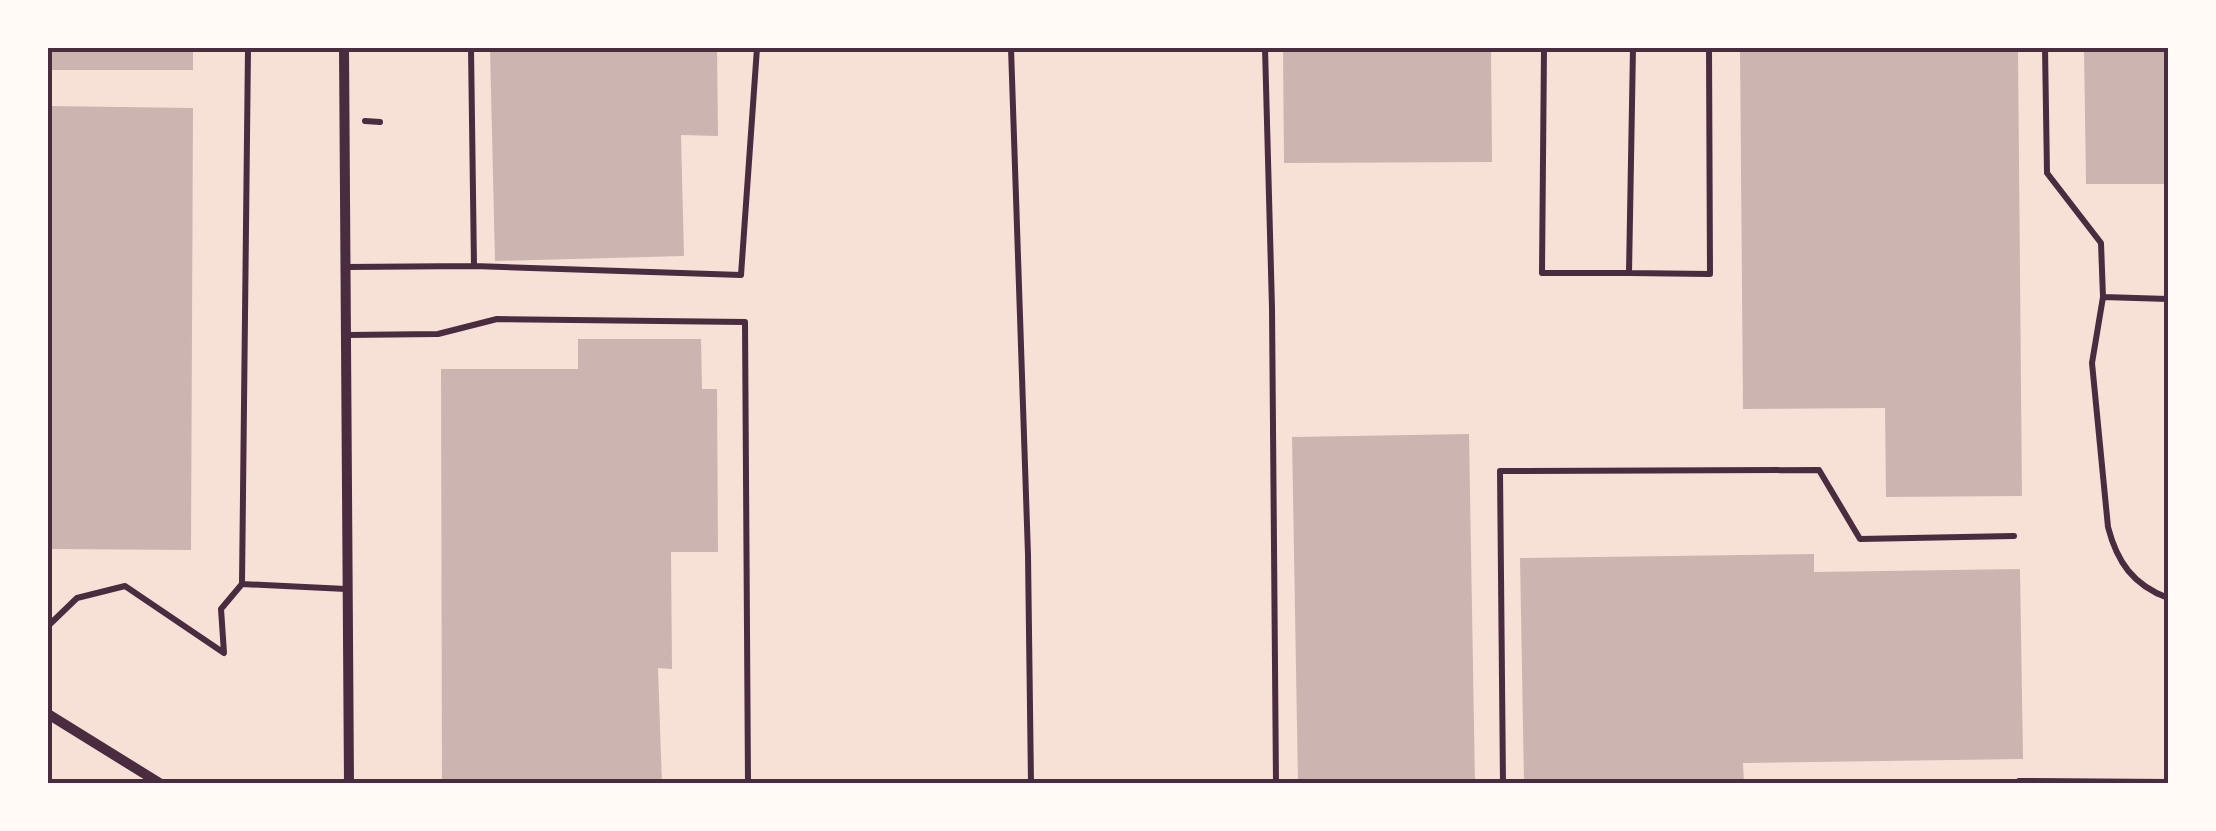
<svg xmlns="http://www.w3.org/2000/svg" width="2216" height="831" font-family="'Noto Serif',serif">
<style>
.building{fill:#ccb4b1}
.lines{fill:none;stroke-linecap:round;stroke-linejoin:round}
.path{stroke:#4a2c40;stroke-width:6}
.service{stroke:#4a2c40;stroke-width:6}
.minor{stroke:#4a2c40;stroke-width:10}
.neatline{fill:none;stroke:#4a2c40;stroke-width:4}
</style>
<rect width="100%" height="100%" fill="#f7e1d7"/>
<path class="building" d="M48,48H193V70H48Z
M490,48H717L718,136L681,135L684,256L495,261Z
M1283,48H1491L1492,162L1284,163Z
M1740,48H2018L2022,496L1886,497L1885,408L1743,409Z
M2084,48H2168V184H2086Z
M48,106L193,108L191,550L48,549Z
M578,339H701L702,389H717L718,552H671L672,669L658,668L662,784H442L441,369H578Z
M1469,434L1475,784H1298L1292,437Z
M1814,554V572L2020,569L2023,759L1743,763L1744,784H1524L1520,558Z"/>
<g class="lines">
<path class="path" d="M365,121L380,122"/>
<path class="service" d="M471,48L474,266
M1011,48L1028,555L1031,784
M1265,48L1272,308L1276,784
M1544,48L1542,273H1629L1633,48
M2045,48L2047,173L2101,243L2103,297L2168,299
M346,267L474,266L741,275L757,48
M1629,273L1710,274L1709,48H1702
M2103,297L2092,363L2108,527C2117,562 2133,585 2168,598
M347,335L438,334L497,319L745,322L748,784
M242,584L248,48
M48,626L77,598L125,586L224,653L221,609L242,584L346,589
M2019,781L2168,782
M1503,784L1500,471L1819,470L1860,539L2014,536
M1838,784L1979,782"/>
<path class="minor" d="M344,48L349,784
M48,714L161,784"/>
</g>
<rect width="2216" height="831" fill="none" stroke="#fffaf5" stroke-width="100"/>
<rect x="50" y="50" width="2116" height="731" class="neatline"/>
</svg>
